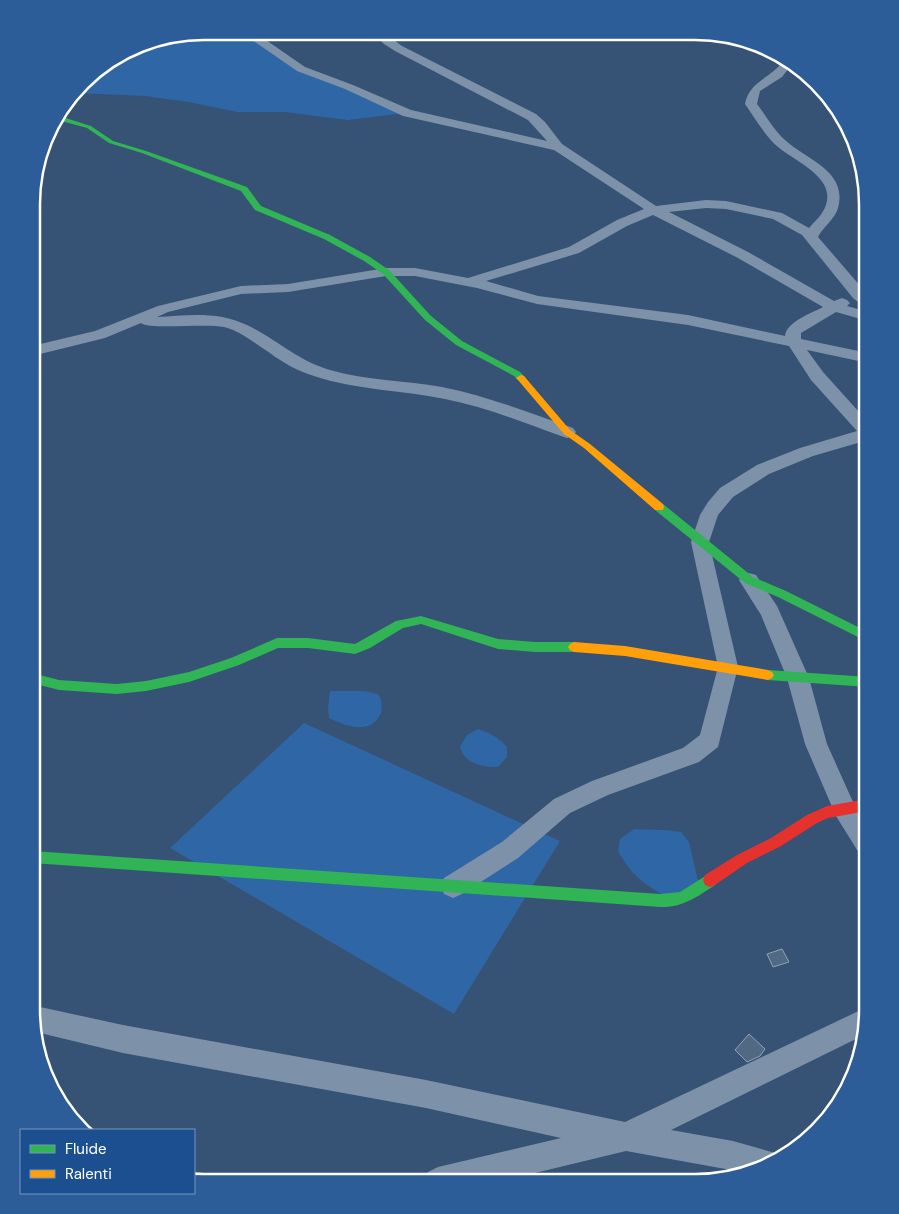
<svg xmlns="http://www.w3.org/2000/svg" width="899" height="1214" font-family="'DM Sans',sans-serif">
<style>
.green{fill:#2f66a5}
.building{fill:#526984;stroke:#92a2b6}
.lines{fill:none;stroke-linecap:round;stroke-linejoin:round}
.street{fill:#7d92a8;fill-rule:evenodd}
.fast{fill:#30b455;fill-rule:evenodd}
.slow{fill:#ff9f0a;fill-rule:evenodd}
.jam{fill:#e5322d;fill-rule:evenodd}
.rim{fill:none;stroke:#fff;stroke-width:2.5}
</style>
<rect width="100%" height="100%" fill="#365274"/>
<path class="green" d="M204,31H271L254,36L276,54L406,113L348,120L285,112H237L189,102L145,96L74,93L90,74L148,41Z
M330,691H364L378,694C389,712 375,730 356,727C346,726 337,722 329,718L328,709Z
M304,723L560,841L454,1014L170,848Z
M478,729C490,733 498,737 507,747V757L498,767C483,768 463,763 460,746L467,735Z
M634,829L664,830L681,832L689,842L699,885L666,897C642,882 633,877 618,851L620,839Z"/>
<path class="building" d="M782,949L789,962L773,967L767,954Z
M749,1034L765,1049L760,1056L747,1062L735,1050Z"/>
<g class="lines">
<path class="street" d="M239,31H253L305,67L353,85L411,110L547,141L528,120L395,51L384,44L372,32H383L402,46L536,114L545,122L562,144L656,206L706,200L726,201L782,213L809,228C813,223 819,218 822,213C843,180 797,163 778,147C765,136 755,118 745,104C749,81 772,78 784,60L792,64L782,77L760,91L757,104C766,116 774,130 785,140C807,160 848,171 838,208C835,219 823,227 818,237L868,295V307L863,306L853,298L802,235L773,219L726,209L706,208L669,212L748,252L834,301L842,298L847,300L850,303L847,306L868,312V321L836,312L801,333V339L868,353V363L807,350L823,372L868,422V440L813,456L769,474L733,497L718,515L709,542L738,667L718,747L699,762L608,795L570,813L518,858L462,894L453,898L444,894L441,886L444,878L502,842L554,799L592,781L683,748L700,735L718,667L691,542L700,515L708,502L720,488L757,465L800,448L857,431L811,380L789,346L688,325L537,304L477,288L415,276H386L288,292L241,294L168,312L157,317C187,315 219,311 247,325C276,339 298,361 330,370C366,381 405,380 442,387C487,396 530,413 573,428L576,432L573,436L567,438L561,436C523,422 485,407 445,399C401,390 356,390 314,376C298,371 283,363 270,353C255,344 241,331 224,327C206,323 150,330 141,323L105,338L32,356V346L95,331L158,306L241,286L288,284L386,268H415L468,278L569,247L617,220L644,209L554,150L403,116L345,89L297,71ZM653,215L738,258L823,307C812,313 786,322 785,336L688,315L538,296L486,281L579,253L627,226Z
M749,573L756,575L777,606L809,678L827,744L853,802L867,825V856L859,853L836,816L805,744L787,678L761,615L739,580L742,575Z
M31,1005L123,1025L426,1080L625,1122L867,1007V1022L862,1036L671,1130L733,1141L782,1155L772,1165L742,1172L626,1151L498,1182H423L428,1172L438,1167L561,1138L426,1108L123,1053L36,1032Z"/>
<path class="fast" d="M56,115L91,126L113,141L146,151L247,187L261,206L330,235L370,257L389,270L431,316L462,341L520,372L526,378L524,380H518L514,376L456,345L425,320L383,274L364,261L324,239L255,210L241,191L142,153L109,143L87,128L54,119Z
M659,503L663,504L753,577L786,591L868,632V642L778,597L745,583L655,510L654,507L655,504Z
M421,616L498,639L535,642H574L578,644L580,647L578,650L574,652H535L498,649L421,624L403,628L370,648L355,654L308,648H278L239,665L189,682L146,691L117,694L59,690L32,683V673L59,680L117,684L146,681L189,672L231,658L277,638H308L355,644L396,621Z
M768,670L868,677V687L768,680L764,678L762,675L764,672Z
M32,851L660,894L680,892L710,873L715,875L717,880L715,885C697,897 682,908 660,907L32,863Z"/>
<path class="slow" d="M521,375L524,376L570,430L590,444L663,504L664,507L663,510H655L584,448L564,434L518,380L516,378Z
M574,642L625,646L768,670L772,672L774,675L772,678L768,680L625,656L574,652L570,650L568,647L570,644Z"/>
<path class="jam" d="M867,799V811L828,818L817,823L781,846L747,863L715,885L710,887L705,885L703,880L705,875L737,855L771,838L807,815L827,806Z"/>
</g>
<path d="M0 0H899V1214H0ZM204 40H695A164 164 0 0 1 859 204V1010A164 164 0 0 1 695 1174H204A164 164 0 0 1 40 1010V204A164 164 0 0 1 204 40Z" fill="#2d5d98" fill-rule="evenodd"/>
<path class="rim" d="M204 40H695A164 164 0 0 1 859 204V1010A164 164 0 0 1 695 1174H204A164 164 0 0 1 40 1010V204A164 164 0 0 1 204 40Z"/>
<rect x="20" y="1129" width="175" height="65" fill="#1b4f8f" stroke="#7695bc"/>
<rect x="30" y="1145" width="25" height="8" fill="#30b455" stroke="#7695bc"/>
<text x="65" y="1154" font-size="15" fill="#ffffff">Fluide</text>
<rect x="30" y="1170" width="25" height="8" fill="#ff9f0a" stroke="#7695bc"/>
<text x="65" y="1179" font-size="15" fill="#ffffff">Ralenti</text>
</svg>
